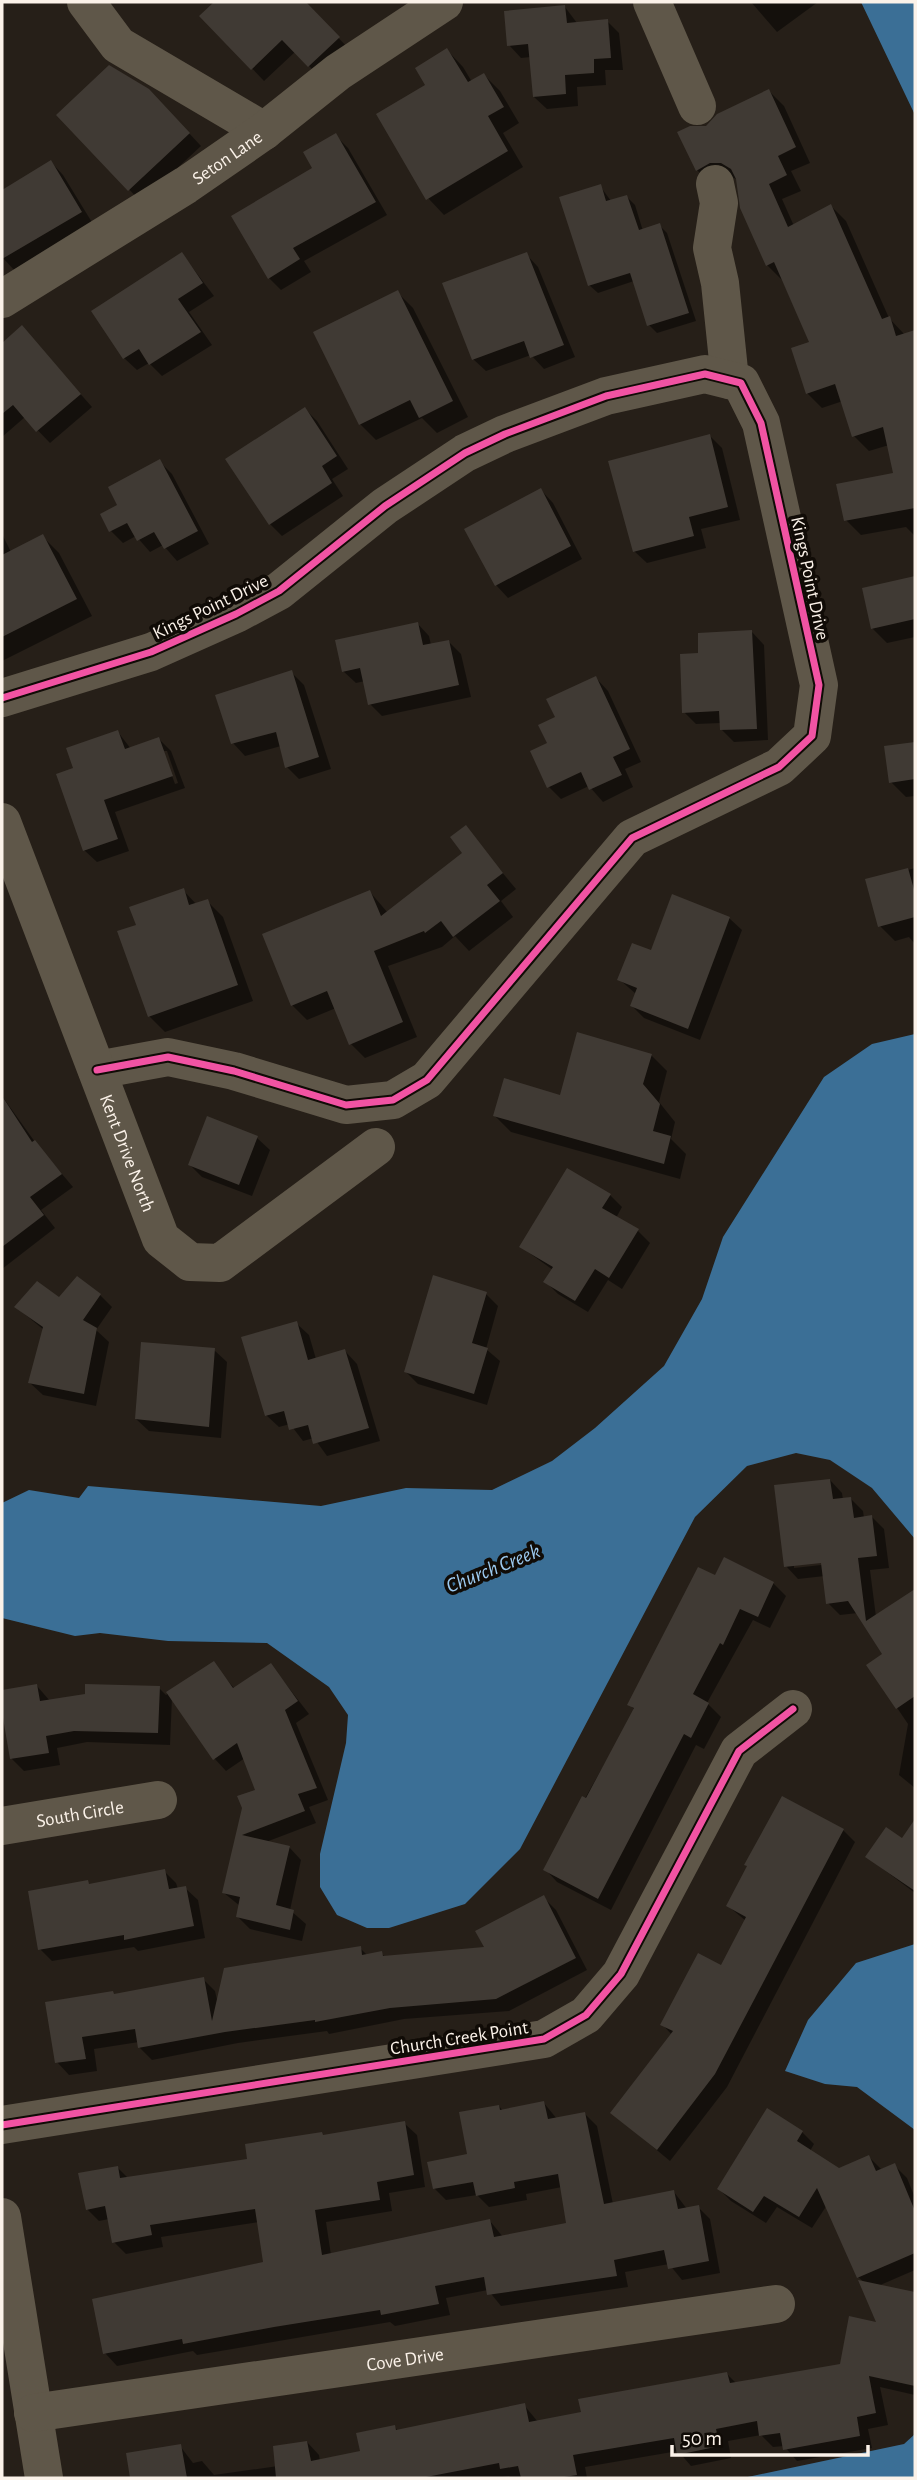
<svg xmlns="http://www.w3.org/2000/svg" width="917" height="2480" font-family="'Alegreya Sans',sans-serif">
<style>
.water{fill:#3b6f96}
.shadow{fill:#0007;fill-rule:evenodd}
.building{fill:#403a34}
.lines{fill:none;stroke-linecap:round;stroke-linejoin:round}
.minor{stroke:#5f5749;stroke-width:38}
.cycleway-casing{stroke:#100b06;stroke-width:11}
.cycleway{stroke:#f153a3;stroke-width:7}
.labels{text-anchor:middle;stroke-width:7;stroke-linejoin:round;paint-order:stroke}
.street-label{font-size:19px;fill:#fbf2e9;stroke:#100b06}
.water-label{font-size:21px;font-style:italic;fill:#9dcbf1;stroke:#100b06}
</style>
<rect width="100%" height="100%" fill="#261f18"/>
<!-- water -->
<path class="water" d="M861,2H915V115Z
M915,1034V1539L872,1488L830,1460L796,1453L747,1466L695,1517L520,1849L465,1904L389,1928H367L337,1915L320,1887V1854L346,1743L348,1715L329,1687L267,1643L168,1641L100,1633L75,1636L2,1618V1503L29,1490L79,1498L88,1486L321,1506L406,1488L492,1490L552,1461L595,1428L664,1366L702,1299L723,1237L824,1077L872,1044Z
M915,1944V2130L857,2087L825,2084L785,2071L808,2020L856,1963Z
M915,2434V2478H743L904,2444Z"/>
<!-- shadow -->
<path class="shadow" d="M217,2H304L351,51L321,78L295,52L264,81L202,16Z
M751,2H818L777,32Z
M565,7L577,23L607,21L619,33L623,70H605L606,85L577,87L578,106L547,109L534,97L531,57L521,58L509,45Z
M447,50L463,67L472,82L484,75L500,91L519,123L503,133L523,167L444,215L428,198L427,85Z
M769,91L784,106L810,163L791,171L801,191L782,199L794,226L831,206L846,221L889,318L905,335L915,332V536L906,527L861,535L846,520L895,474L889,445L869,451L854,436L843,401L822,408L807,393L811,343L782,280L767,265L738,180L730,176L712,185L697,170L707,127Z
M161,103L201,146L141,202L59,115Z
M335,135L348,148L387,215L304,261L311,272L281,290L269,278L315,168Z
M51,162L63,175L93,224L15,271L2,257V192Z
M600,186L611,201L627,197L635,205L643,231L659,225L667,233L696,321L657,333L649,325L634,281L598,293L589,285Z
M182,254L214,296L189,312L212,345L162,376L149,363L137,370L124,358Z
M526,254L538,267L575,357L544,369L531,355L486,371L473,359Z
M397,292L413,308L468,417L437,433L422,418L376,440L360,424Z
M22,328L92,407L50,443L25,417L2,437V345Z
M305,409L317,421L348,469L332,479L343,496L282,536L270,524Z
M710,436L722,448L740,520L701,529L706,548L647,563L634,551Z
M160,462L172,474L209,544L177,561L163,545L150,552L136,536L123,543L111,531L120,506Z
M541,490L553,503L582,559L508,598L496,585L466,530Z
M2,534L11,552L42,536L59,553L92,616L2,661Z
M915,578V637L887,643L872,628L864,589Z
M417,623L429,636L431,645L449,642L461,654L471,697L382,716L370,704L365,681L356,683L343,671Z
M752,632L764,645L768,740L734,742L722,730L721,723L696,724L684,712L700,655Z
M291,672L304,685L331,769L299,779L287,767L281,746L245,756L233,743Z
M596,678L608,691L641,762L625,769L633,787L603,802L589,786L561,799L549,787V744L557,718Z
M118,732L131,749L159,739L171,751L185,788L115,812L129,851L97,862L84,850L75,769ZM163,751H167L178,783L175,784Z
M915,744V796L906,797L891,782L886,747Z
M465,828L516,889L501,901L513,917L469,951L455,936L442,947L388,966L417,1037L365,1058L351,1044L336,1008L307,1020L292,1005L370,892L388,913L465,854Z
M915,868V944L909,937L895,941L880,926L867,881Z
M183,890L197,905L207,901L223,917L253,1001L165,1032L149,1016L138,926Z
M729,918L742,930L700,1040L644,1018L632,1006L636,994L620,980L652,952Z
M651,1055L667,1071L659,1102L675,1122L671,1139L686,1154L680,1179L511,1132L495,1116L561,1097Z
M2,1096L35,1142L73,1187L41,1210L55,1228L2,1269Z
M208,1118L257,1138L270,1150L252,1196L202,1177L190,1165Z
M610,1195L622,1207L616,1218L638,1231L650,1243L622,1289L608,1280L588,1312L558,1294L546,1282L553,1270L521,1247Z
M486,1294L498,1306L486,1349L500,1361L487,1405L418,1384L406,1372Z
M100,1295L112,1307L96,1330L109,1342L96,1406L43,1395L30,1383L44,1330L16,1307Z
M296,1323L309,1335L316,1359L345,1351L357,1364L380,1441L327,1456L314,1438L303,1441L290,1424L279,1427L266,1415Z
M214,1350L227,1362L221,1438L149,1431L136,1419Z
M830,1480L842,1493L843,1500L851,1499L863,1511L864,1518L872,1517L884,1529L889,1568L870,1570L876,1617L915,1591V1788L899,1775L908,1724L868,1665L885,1654L858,1613L840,1615L828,1603L825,1576L798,1579L786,1566ZM830,1560V1564L794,1568V1564Z
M716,1578L773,1583L786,1596L770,1628L753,1620L707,1703L721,1717L704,1749L696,1745L611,1910L557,1882L545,1869L635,1710L629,1704Z
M213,1664L235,1689L271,1665L309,1714L296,1723L328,1800L309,1807L316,1823L266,1842L289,1847L301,1860L290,1910L306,1924L302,1941L250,1929L238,1917L240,1906L224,1893L243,1808L257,1791L245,1758L226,1771L214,1758L172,1697L170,1745L87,1742L57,1748L60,1765L24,1771L12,1759L2,1692L37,1686L50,1701L159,1688L166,1695Z
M915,1822V1893L867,1857L903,1840Z
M843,1830L855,1842L727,2087L670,2161L612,2113L672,2035L662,2024L721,1967L746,1921L728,1906Z
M164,1871L176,1883L178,1889L185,1888L198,1900L205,1938L138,1951L134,1947L52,1961L40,1949L87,1882L90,1885Z
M544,1898L556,1910L587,1970L509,2011L404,2019L329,2034L327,2031L238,2043L152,2060L140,2048L139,2042L94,2049L97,2071L69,2075L57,2062L115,1996L203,1979L215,1991L218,2004L360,1948L368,1956L381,1953L386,1958L486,1949Z
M544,2103L557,2119L585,2114L597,2126L613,2204L674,2192L687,2209L698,2207L710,2219L720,2273L682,2280L669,2264L625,2272L628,2287L501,2306L488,2290L446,2298L450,2315L395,2326L390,2322L197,2355L193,2351L117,2366L105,2353L265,2264L259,2222L161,2237L163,2247L126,2254L114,2242L109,2219L99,2221L87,2209L117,2167L128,2178L249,2160L325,2137L404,2123L417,2135L425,2187L389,2193L392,2211L326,2222L331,2255L490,2221L503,2237L568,2224L562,2187L526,2194L527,2200L489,2207L477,2195L446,2200L434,2188L469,2156L499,2106L503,2111Z
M802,2132L814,2144L810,2151L839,2170L869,2157L881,2169L894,2165L907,2178L915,2198V2270L878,2286L915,2294V2395L880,2387L888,2425L868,2429L872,2448L797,2461L784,2446L773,2447L761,2435L728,2441L731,2458L691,2466L678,2451L585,2467L587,2478H511L509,2476L495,2478H132L128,2455L180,2446L193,2463L202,2461L214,2475L278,2466L307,2442L319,2455L320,2461L362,2453L395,2427L398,2431L524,2405L538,2422L583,2414L727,2374L737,2384L841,2366L879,2324L865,2283L858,2277L827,2205L812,2228L777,2207L766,2223L731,2201L719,2189Z"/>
<!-- building -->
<path class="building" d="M214,2H306L340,37L308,67L282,40L251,70L199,16Z
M565,5L567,23L608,19L611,58L594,59V73L565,75L566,94L533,97L528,44L507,46L504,11Z
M447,48L468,82L484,73L504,107L488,116L508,151L426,200L376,114L425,85L415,68Z
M109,65L149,89L190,133L128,191L56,115Z
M769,89L796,147L778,156L787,175L769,184L788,227L831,204L882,319L890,316L896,336L915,330V508L844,521L836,484L893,473L883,427L852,437L835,384L806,394L791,348L809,342L774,262L766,266L740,208L736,179L731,169L721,163H710L696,171L677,132L690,126H706L717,114Z
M336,133L376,202L293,248L300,259L268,279L231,216L312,168L303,152Z
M51,160L82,212L2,259V190Z
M601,184L606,201L627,195L639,230L660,223L689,313L647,326L630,273L588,286L559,197Z
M182,252L203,283L178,299L201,332L149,365L139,349L123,359L91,311Z
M527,252L564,345L530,358L524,341L472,360L442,283Z
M398,290L453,401L419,418L410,400L359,425L313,332Z
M22,325L81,394L36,432L13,405L2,414V343Z
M305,407L337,456L322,466L332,483L269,525L225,459Z
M710,434L728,507L689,517L694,536L633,552L608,461Z
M160,459L198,531L164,549L154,532L137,541L127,523L109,532L100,514L117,505L108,487Z
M541,488L571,546L495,586L464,529Z
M43,534L77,599L2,637V555Z
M915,576V619L871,629L862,588Z
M418,622L423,645L449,640L459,685L368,705L360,668L342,672L335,640Z
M752,630L757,729L720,730L719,711L682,713L680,654L698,653V633Z
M292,670L319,757L285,768L276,732L231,744L215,695Z
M596,676L630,749L613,757L622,775L589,790L581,772L547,788L530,751L547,743L538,725L555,717L546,699Z
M118,730L125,749L159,737L173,776L104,800L118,839L83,851L56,774L73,768L66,748Z
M915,742V779L889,783L884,746Z
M466,825L503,873L487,885L500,901L453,937L441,921L425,933L424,931L374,951L403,1022L349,1045L327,991L291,1006L262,934L370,890L381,916L462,853L450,837Z
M908,868L915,893V917L878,927L865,879Z
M184,888L189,905L208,899L238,985L148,1017L117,931L136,925L129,907Z
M672,894L730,917L688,1029L630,1006L637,988L617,980L632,943L651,950Z
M577,1032L652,1054L643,1084L660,1104L653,1131L671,1136L664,1164L493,1116L504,1078L560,1095Z
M2,1096L32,1142L35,1140L62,1174L30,1197L44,1215L2,1247Z
M207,1116L258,1136L239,1185L188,1165Z
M567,1168L611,1194L602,1208L639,1229L609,1278L595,1269L575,1301L543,1282L553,1267L519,1247Z
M433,1275L487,1292L472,1343L488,1348L474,1394L404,1372Z
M77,1276L101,1294L83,1320L97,1328L84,1394L28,1383L43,1327L14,1307L37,1281L59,1297Z
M297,1321L308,1360L345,1349L369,1428L313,1444L308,1425L289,1430L284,1411L265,1416L241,1337Z
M141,1342L215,1348L209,1427L135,1419Z
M830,1479L833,1499L851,1497L854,1518L872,1515L877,1556L858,1558L866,1621L915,1589V1696L896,1709L866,1665L882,1654L848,1601L826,1604L821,1563L784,1567L774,1485Z
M724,1557L774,1582L758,1617L740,1609L723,1645L720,1643L693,1694L709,1703L691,1738L684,1734L598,1899L543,1870L582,1796L586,1798L634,1708L627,1705L698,1567L715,1575Z
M214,1661L233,1688L271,1663L298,1701L285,1710L317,1788L298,1794L305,1811L242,1835L290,1846L276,1905L294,1910L290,1930L236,1917L240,1897L222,1893L242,1808L237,1796L255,1790L237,1743L213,1760L166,1692Z
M37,1684L40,1701L85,1694V1684L160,1686L158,1733L74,1731L46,1736L49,1753L10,1759L2,1712V1690Z
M782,1796L844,1829L715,2074L657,2150L610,2113L673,2031L660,2025L698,1953L721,1965L746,1917L726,1906L747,1866L744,1865Z
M915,1819V1891L865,1857L886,1827L902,1838Z
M165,1869L169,1889L186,1886L194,1926L124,1940V1935L38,1950L28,1891L88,1880L89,1884Z
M544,1895L576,1958L496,1999L390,2008L315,2022V2020L225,2032L138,2048L135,2029L82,2037L86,2059L55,2063L45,2002L113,1991L114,1994L204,1977L212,2021L224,1968L361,1946L362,1955L382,1951L383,1956L484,1947L475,1931Z
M544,2101L548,2119L585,2112L604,2204L674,2190L678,2209L699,2205L709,2261L668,2269L664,2250L614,2260L617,2276L487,2295L484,2277L435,2286L439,2304L381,2315L380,2310L274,2327L183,2344L182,2339L103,2354L92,2299L263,2262L255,2209L150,2225L152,2235L112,2243L105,2206L86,2210L78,2173L118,2166L120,2178L247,2159L245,2144L322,2132L323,2135L405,2121L414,2175L377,2182L380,2200L315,2210L322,2255L490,2219L494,2237L566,2223L558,2174L514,2182L515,2188L476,2196L473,2182L433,2189L427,2162L467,2154L459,2112L499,2105L500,2110Z
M767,2108L803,2131L797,2141L839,2168L869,2155L876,2171L895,2163L915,2211V2253L857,2278L817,2188L799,2217L764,2196L753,2212L717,2189Z
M858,2280L915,2292V2386L869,2376L876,2413L857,2417L860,2436L783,2450L780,2433L759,2436L757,2421L716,2429L720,2446L677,2455L674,2438L573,2455L577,2475L558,2478H521L518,2466L500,2469L499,2463L421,2478H276L273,2446L307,2441L311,2461L360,2451L356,2433L395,2425L396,2430L525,2403L529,2422L581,2412L578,2399L727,2372L730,2383L840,2364L849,2316L876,2322Z
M181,2444L187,2478H130L126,2453Z"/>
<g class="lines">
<!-- minor -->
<g class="minor">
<path d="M86,2L118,45L264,131"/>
<path d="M652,2L697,106"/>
<path d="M715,184L719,203L712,248L720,283L730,380"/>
<path id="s1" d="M2,299L186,185L264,131L338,72L444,2"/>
<path d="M2,698L151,652L236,614L279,591L385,506L465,453L505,434L606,396L705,374L741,383L761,423L819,685L812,736L779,767L632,838L427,1080L393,1100L346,1105L234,1071L168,1057L97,1070"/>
<path id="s2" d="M2,822L161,1239L190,1262L220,1263L376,1147"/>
<path id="s3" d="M2,1826L158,1800"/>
<path d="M2,2125L544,2039L586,2015L621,1974L739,1751L793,1709"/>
<path d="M2,2217L44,2478"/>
<path id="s4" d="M33,2413L776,2304"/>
</g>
<!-- cycleway casing -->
<g class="cycleway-casing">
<path id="cycleway" d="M2,698L151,652L236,614L279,591L385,506L465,453L505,434L606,396L705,374L741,383L761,423L819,685L812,736L779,767L632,838L427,1080L393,1100L346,1105L234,1071L168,1057L97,1070
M2,2125L544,2039L586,2015L621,1974L739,1751L793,1709"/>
</g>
<!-- cycleway -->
<use href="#cycleway" class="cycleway"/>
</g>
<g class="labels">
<!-- street labels -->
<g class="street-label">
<text dy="7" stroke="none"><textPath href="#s1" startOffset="266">Seton Lane</textPath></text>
<text transform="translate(811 578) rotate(78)" y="7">Kings Point Drive</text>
<text transform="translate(210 606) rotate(-26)" y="7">Kings Point Drive</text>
<text dy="7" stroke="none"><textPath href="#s2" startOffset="354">Kent Drive North</textPath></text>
<text dy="7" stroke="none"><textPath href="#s3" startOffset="79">South Circle</textPath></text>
<text transform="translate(459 2037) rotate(-9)" y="7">Church Creek Point</text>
<text dy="7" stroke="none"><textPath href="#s4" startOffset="376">Cove Drive</textPath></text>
</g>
<!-- water labels -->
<g class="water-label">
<text transform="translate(493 1568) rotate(-22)" y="7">Church Creek</text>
</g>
</g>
<!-- border -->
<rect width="917" height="2480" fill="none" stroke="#fbf2e9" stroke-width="7"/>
<!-- scale -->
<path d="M672 2445v10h196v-10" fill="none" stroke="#fbf2e9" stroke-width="3.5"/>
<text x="682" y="2445" font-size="21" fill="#fbf2e9" stroke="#100b06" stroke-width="5" paint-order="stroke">50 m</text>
</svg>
